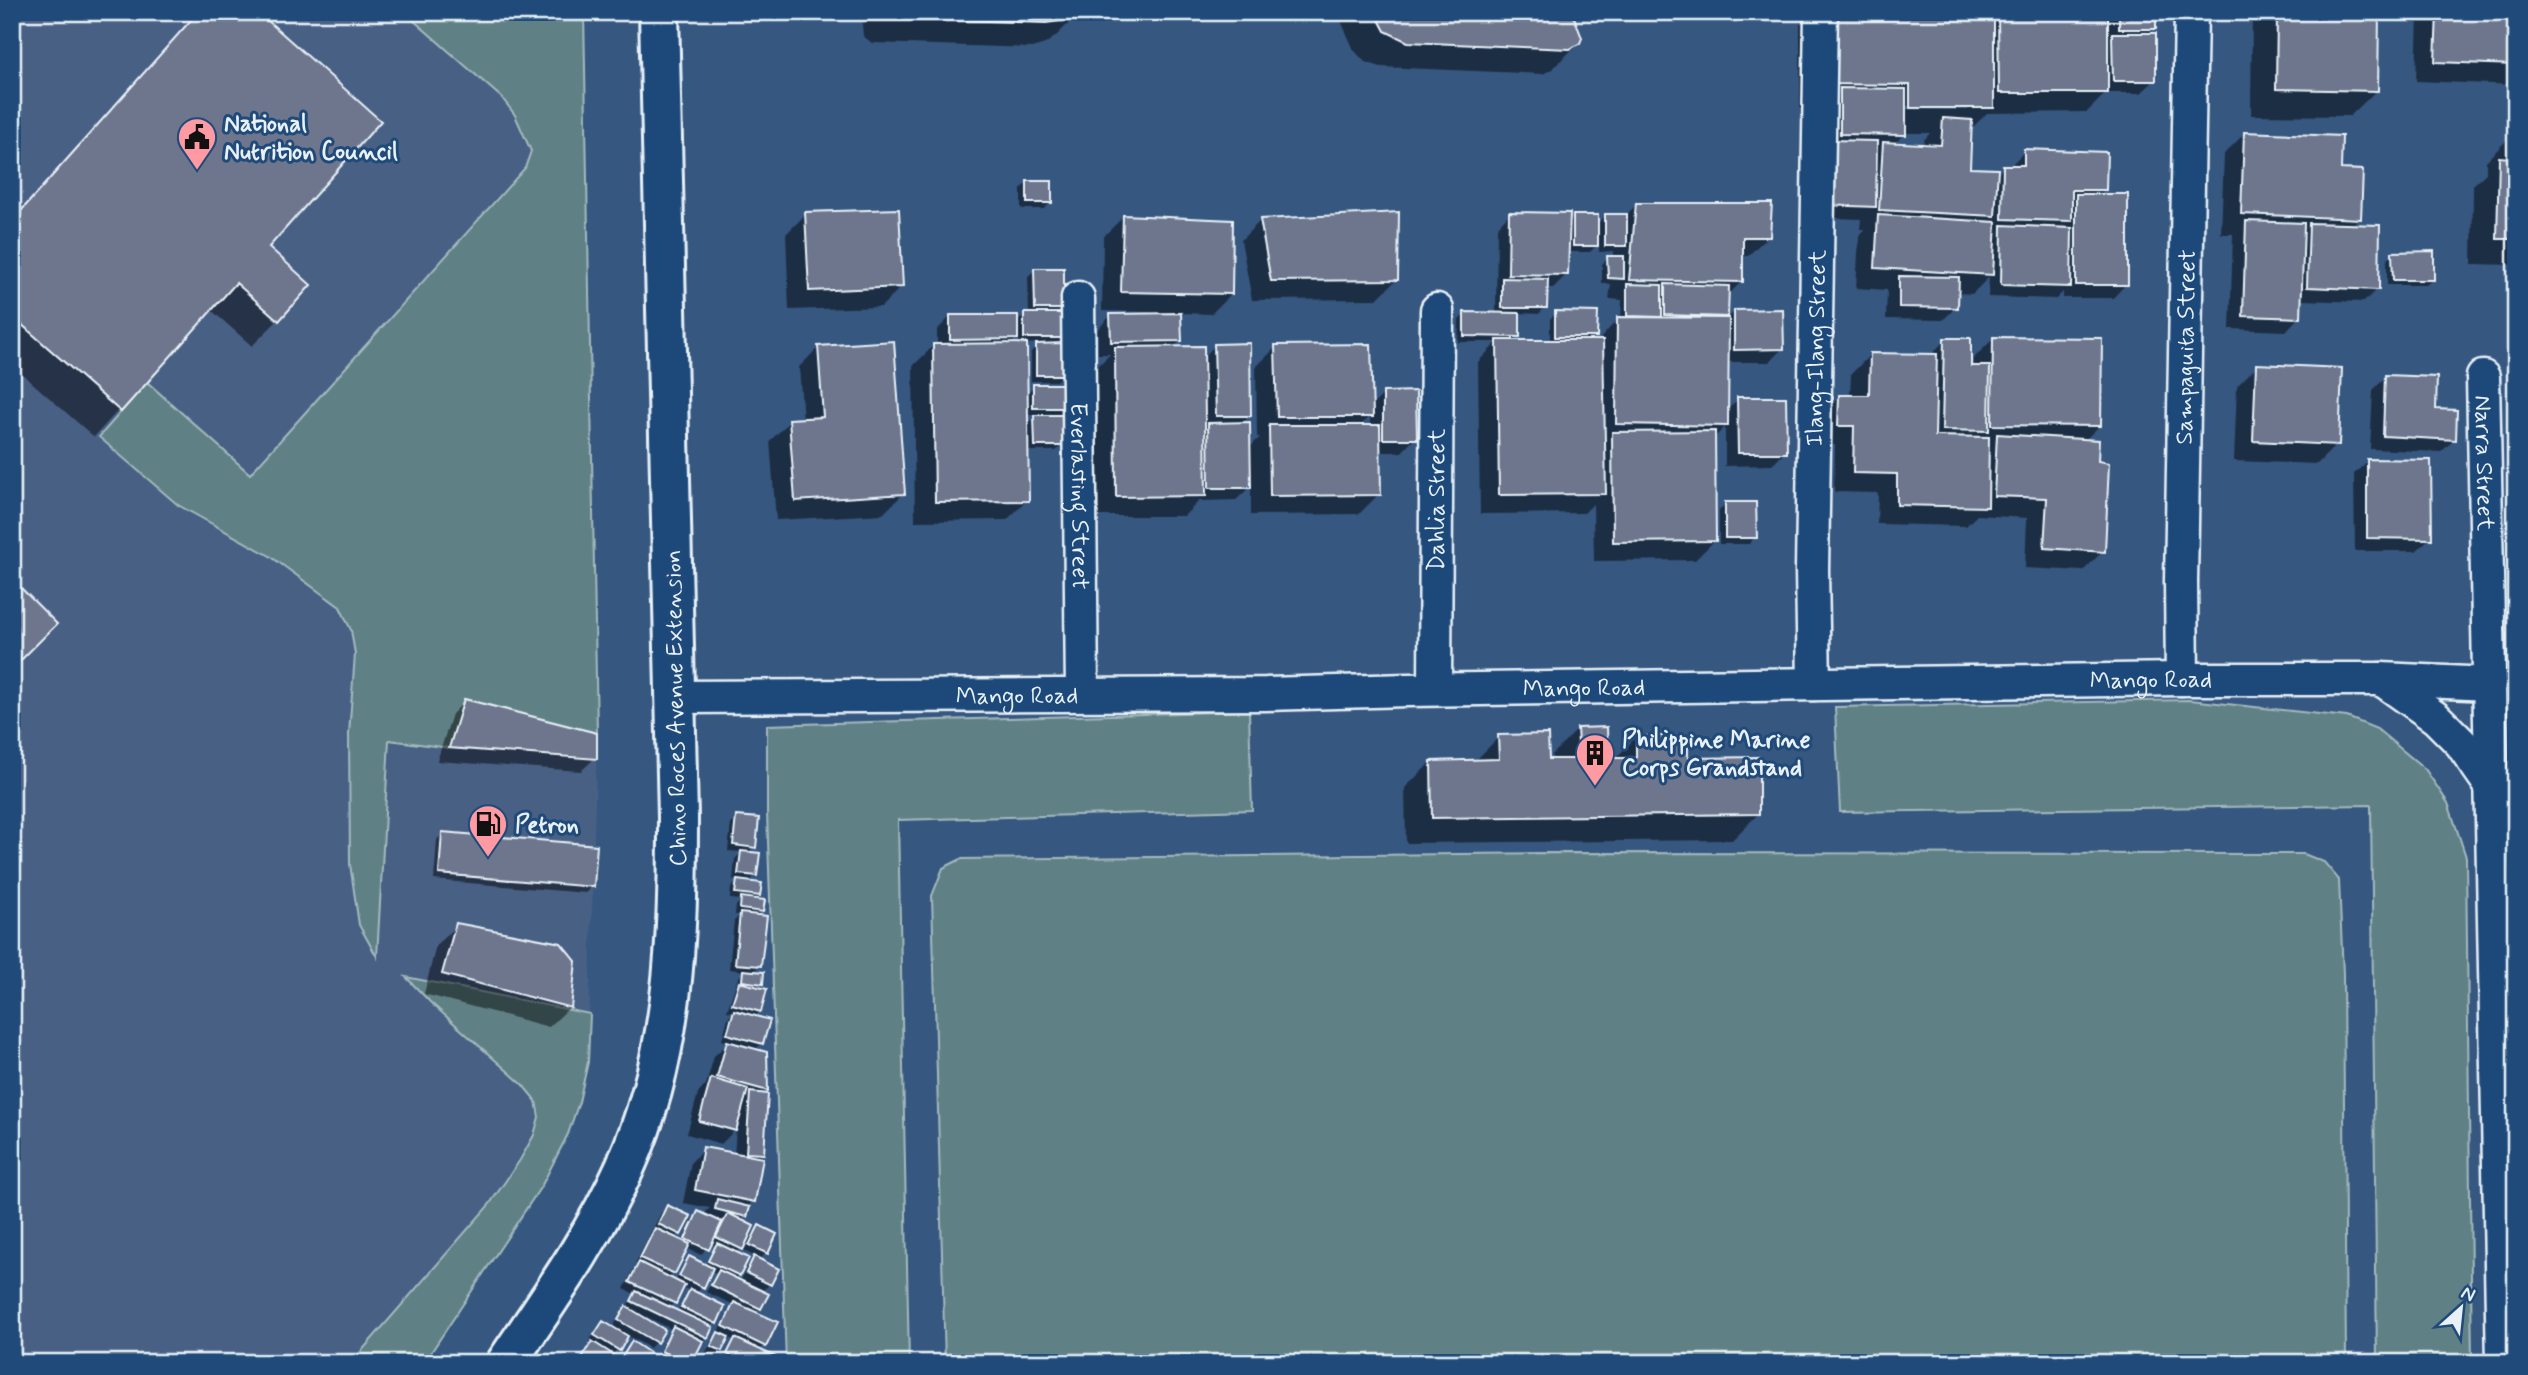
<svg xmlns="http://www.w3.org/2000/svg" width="2528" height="1375" font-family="Mynerve,sans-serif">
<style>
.built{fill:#466084}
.green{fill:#5f8185;stroke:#a4b9be;stroke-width:2}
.shadow{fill:#0007;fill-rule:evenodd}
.building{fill:#6d768d;stroke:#e8f1f8;stroke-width:2}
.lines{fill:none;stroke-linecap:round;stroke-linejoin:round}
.street-casing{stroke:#e8f1f8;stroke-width:37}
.secondary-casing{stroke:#e8f1f8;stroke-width:44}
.street{stroke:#1f4a7a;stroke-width:32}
.secondary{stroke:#1f4a7a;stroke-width:38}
.labels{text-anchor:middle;stroke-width:6;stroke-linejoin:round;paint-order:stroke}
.poi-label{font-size:24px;font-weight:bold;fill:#e8f1f8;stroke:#1f4a7a;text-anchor:start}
.street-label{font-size:24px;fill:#e8f1f8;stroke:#1f4a7a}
</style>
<rect width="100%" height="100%" fill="#365780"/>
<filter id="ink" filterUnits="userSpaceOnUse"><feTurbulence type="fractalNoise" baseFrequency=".0143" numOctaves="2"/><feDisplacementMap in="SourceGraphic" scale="14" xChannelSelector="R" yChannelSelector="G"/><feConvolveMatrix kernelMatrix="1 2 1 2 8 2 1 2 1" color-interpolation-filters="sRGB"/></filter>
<g filter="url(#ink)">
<!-- built -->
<path class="built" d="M12,12H584L597,733L588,1062L579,1102L568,1134L542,1185L424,1363H12Z"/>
<!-- green -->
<path class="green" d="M404,12H584L597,733L465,699L449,748L389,740L377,957L359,925L350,864L349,734L355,654L351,630L340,607L270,556L178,505L99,437L147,382L250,474L525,168L531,151L515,115L502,98Z
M2190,700L2347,717L2377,729L2425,769L2448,803L2466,857L2472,1363H2377L2371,805L1840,812L1835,707Z
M1249,711L1252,810L898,820L909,1363H786L767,812V725Z
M1548,853L2304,854L2324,862L2339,880L2343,974L2346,1363H945L932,896L943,868L961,859Z
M406,977L590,1014L588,1062L579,1102L568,1134L542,1185L424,1363H351L489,1205L520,1160L534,1135L539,1117L536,1101L522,1084L430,1002Z"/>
<!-- shadow -->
<path class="shadow" d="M198,12H256L266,247L278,320L252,346L210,309L94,437L12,365V220Z
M872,12H1080L1055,37L1045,44L1032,48L872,43L863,36L862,24Z
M1337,12H1570L1580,33L1579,43L1552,69L1543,74L1381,67L1365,62L1354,50Z
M1811,12H2154V28L2148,34L2155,80L2141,93H2106L2087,112L1987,113L1970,130L1968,170L1996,175L2004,167H2009L2025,151L2104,190L2098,196L2126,284L2113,298H2063V292L2056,299L1988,297L1989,277L1972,294L1957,293L1956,307L1943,320L1886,319L1887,290L1856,288L1859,237L1866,229H1860L1861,219L1812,217L1827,110L1800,109V24ZM1902,106H1968V110L1902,109ZM1904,133H1930L1924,140L1923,145L1895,144Z
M2252,12H2377V90L2350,116L2251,115Z
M2418,12H2516V85L2416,81Z
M2244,134L2339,170L2359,218L2352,226L2377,289L2364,302L2300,300L2299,317L2286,331L2230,329L2233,234H2221L2224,154Z
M2512,135H2516V265L2472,264L2473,185L2486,173V161Z
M1027,183L1050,203L1044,209H1021V189Z
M1637,204L1768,236L1748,256H1741V282L1727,296V319L1735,311L1782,349L1769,362H1727V410L1738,399L1785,452L1772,465L1725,466V427L1714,438L1715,540L1695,560L1594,561L1593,504L1584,513L1480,514L1478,362L1497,342H1458L1459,320L1465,314H1496L1497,227L1510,213L1568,223L1574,217L1597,224L1606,215H1626ZM1599,243V252L1614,251V258H1608L1602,264V284H1611L1609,299L1622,300L1621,319H1618L1598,341H1590L1595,336L1556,313L1550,319V342H1513L1518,336L1519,313L1539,314L1545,307L1546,288H1553L1567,274V252H1590Z
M806,214L901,287L881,307L789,310L786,234Z
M1123,217L1231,294L1211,314L1179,313L1180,341L1172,349L1203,358L1215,345L1250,416L1241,424L1249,448L1260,437H1257L1256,367L1276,347L1371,406L1384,394L1415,438L1402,452H1378L1379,494L1359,514L1251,515V486L1236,500L1199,501L1184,516H1097L1095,369L1110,354H1098V329L1111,315H1150V312L1102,311L1103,237ZM1370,417V426H1360Z
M1261,220L1397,279L1377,299L1252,300L1241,240Z
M2393,253L2433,279L2426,285H2387V260Z
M1035,270L1062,308L1056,314L1063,337L1055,345L1063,374L1056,381H1031V352L1039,343L1025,344L1026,394L1034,386L1066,407L1056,417L1062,445L1056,451H1027V500L1007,520L915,521L913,366L933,346H937V330L950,317L1016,323L1025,315H1029L1028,276ZM1019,336V345H1010ZM1026,414H1046V417H1035L1026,426Z
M1993,339L2099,426L2084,441L2096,463L2103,551L2083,571L2025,568L2027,518L1977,515L1966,526L1877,524L1878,493L1834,492L1835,445H1819L1820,416L1840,396H1850L1851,374L1871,354L1931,355L1945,340L1969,368H1973V359Z
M819,347L903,494L883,514L776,520L770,441L790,421L803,420L799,367Z
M2257,366L2337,444L2317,464L2234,461L2237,386Z
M2386,377L2434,411L2455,439L2441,452L2370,449L2373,390Z
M2368,461L2430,538L2416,551H2355L2354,474Z
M1726,504L1755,537L1749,544H1719V510Z
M465,701L595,758L581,771L437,761L452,714Z
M1578,729L1606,760H1614L1636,737L1686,759L1758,814L1732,840L1406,843L1405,788L1431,762L1475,761L1499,737L1547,761H1552V755Z
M737,818L754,847L748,853L756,875L748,883L759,895L753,901L762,911L757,916L759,966L752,973L761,983L756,988L759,1012L754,1017L762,1043L754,1051L766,1090L762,1095L763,1153L757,1159L753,1201L746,1208V1216L741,1221V1249L736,1254L739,1275L734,1280L740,1282L748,1265L756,1257L744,1251L753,1233L759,1227L766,1253L758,1261L770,1284L761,1292L760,1308L755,1313L764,1346L759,1351L771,1363H716L719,1360L722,1361L735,1341L727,1337L721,1350L714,1356L706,1352L713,1340L719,1333L718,1332L729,1310L734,1305L706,1292L717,1274L710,1270L702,1287L695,1294L723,1307L690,1363H667L656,1358L667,1335L673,1330L645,1316L644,1319L656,1341L650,1348L627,1335L612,1356L611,1363H577L591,1343L589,1342L597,1329L603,1323L612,1328L635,1294L624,1289L633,1270L638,1265L635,1264L661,1213L668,1207L680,1234L675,1239L682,1242L692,1219L698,1213L703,1215L710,1208L683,1203L691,1162L704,1149L734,1155L736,1129L721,1144L687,1134L698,1093L706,1085L714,1056L729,1042L722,1040L728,1018L733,1012L727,1011L738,978L745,971L729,969L734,921L740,915H735L736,906L741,900L730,899L731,888L739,880H733L735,859L742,852L728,851L731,824ZM710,1243L716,1246L704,1266L689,1258L683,1265L675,1282L669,1279L674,1273L686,1248L701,1255ZM683,1287L691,1291L684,1298L677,1312L670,1308Z
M443,833L592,886L586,893L434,880L437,840Z
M457,925L569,1008L549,1027L424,994L436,945Z
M632,1343L650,1363H622L619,1360Z"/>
<!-- building -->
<path class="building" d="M198,12H258L381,121L269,247L311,285L279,321L236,283L121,412L12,316V221Z
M890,12H1082L1073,19L1046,23L898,18Z
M1375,12H1572L1582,38L1580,43L1570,49L1408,42L1385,31Z
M1825,12H1994V108H1910V85L1825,84Z
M1998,12H2108V93H1999Z
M2119,12H2156V29H2119Z
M2277,12H2379L2378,91L2276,89Z
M2437,12H2516V65L2435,62Z
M2112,33H2156V81H2113Z
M1840,88L1906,89V135L1840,134Z
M1943,118L1972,120L1970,168L1998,169L1995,216L1879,210L1883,142L1941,145Z
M2244,132L2342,136L2341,169L2363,170L2361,219L2241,214Z
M2511,133H2516V239H2497L2499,157L2511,158Z
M1826,140L1877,141L1876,207L1824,205Z
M2024,149L2107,152L2106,190H2072V221L2002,219L2003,165H2024Z
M1027,181H1052V203H1027Z
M2076,194H2128V285H2076Z
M1636,203H1772L1770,237H1743V282L1629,280Z
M899,209L903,287L809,291L805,212Z
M1399,212L1398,280L1271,281L1260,219Z
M1509,212L1570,213L1568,275L1508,274Z
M1605,214H1627V246H1605Z
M1123,215L1233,220L1232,294L1121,292Z
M1573,215H1598V246H1573Z
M1878,215L1996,222L1993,275L1875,268Z
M2246,221L2304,223L2301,318L2243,316Z
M2309,223L2380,225L2379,290L2307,287Z
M2002,225L2072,228L2071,287L2001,285Z
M2434,251V280H2393L2392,252Z
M1607,256H1624V279L1608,278Z
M1034,268H1064V309H1035Z
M1899,276L1959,277L1958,308L1899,307Z
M1502,278L1548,279L1547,308H1502Z
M1627,284L1662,285V317L1627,316Z
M1665,284L1729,286L1728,317L1665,315Z
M1783,309L1784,349L1734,350V310Z
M1555,311L1598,312L1597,337H1555Z
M1464,312L1520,313V337L1464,336Z
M1024,313H1064L1065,338H1024Z
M1181,313L1182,341L1111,342L1110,314Z
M950,315H1018V339L950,340Z
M1617,317L1729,318L1728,426L1616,424Z
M1993,337L2102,338L2101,426L1992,425Z
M1944,338H1971V366H1990L1989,431L1942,430Z
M1497,340H1603L1606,494L1499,495Z
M894,341L905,494L795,501L789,419L823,417L818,346Z
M1027,343L1029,501L935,502L933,344Z
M1064,343L1065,375H1036V344Z
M1250,343L1251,416H1216L1214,344Z
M1371,344L1373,417H1277L1275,345Z
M1204,346L1206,496L1116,497L1115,347Z
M1870,353L1937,354L1935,436L1989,437L1988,507L1897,505V474L1853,473L1854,426H1838L1839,395H1869Z
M2256,364L2342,368L2339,445L2253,441Z
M2385,375L2437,377L2436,409L2457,410L2456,440L2383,436Z
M1033,384H1067L1068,408H1033Z
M1416,391L1417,439H1383V392Z
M1737,397H1786L1787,453H1738Z
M1034,415H1063L1064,446H1035Z
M1250,422L1251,488H1209L1208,423Z
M1269,425H1380L1381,495L1270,496Z
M1715,431L1716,541L1613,542L1612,432Z
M1997,434L2099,440L2098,461L2109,463L2105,552L2044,548L2047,498L1994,496Z
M2367,459L2431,460L2432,539L2367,538Z
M1725,502H1756L1757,538H1725Z
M12,579L57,624L12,669Z
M464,699L597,733V759L449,748Z
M1607,727L1608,758H1636V736H1688V758L1759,757V814L1432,818L1431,761L1499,759L1498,735L1548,734L1549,759H1579L1577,728Z
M736,816L759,818L756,848L733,845Z
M442,832L597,845L594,887L439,874Z
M741,851L760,853L757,876L738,874Z
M737,880L762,883L760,896L735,893Z
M741,897L765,900L763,912L740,909Z
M740,913L767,916L761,966L735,964Z
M456,923L561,943L576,961L571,1008L442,974Z
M743,970L764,972L763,984L742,981Z
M739,982L767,989L761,1012L732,1004Z
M734,1010L770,1020L763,1044L727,1034Z
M727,1041L767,1052L768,1091L717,1077Z
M711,1078L748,1089L736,1131L699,1121Z
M750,1092L768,1094L764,1154L746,1153Z
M703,1147L763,1158L755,1202L695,1190Z
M717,1199L750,1207L747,1217L715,1209Z
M667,1205L691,1216L681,1235L658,1224Z
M698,1211L722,1222L709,1250L685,1239Z
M728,1213L754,1226L743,1250L716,1237Z
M759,1225L777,1234L768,1254L749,1245Z
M655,1228L690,1244L675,1274L640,1258Z
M717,1243L749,1258L740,1276L708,1261Z
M689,1256L713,1268L704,1288L679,1276Z
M754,1256L779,1269L771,1285L746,1273Z
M639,1262L685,1285L676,1304L629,1282Z
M719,1270L769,1294L761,1309L711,1285Z
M690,1289L725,1306L717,1324L681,1307Z
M636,1291L713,1327L708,1338L631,1301Z
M734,1302L778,1322L766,1347L723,1326Z
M626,1306L665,1330L657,1343L618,1320Z
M603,1321L628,1336L620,1351L594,1335Z
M673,1326L703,1341L692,1363H685L661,1351Z
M718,1332L729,1337L722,1351L711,1346Z
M735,1338L776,1357L773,1363H746L727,1354Z
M592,1341L617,1357L613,1363H587L581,1359Z
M632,1341L656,1357L653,1363H637L624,1354Z"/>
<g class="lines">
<!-- street casing -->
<g class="street-casing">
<g id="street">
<path id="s1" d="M1078,298L1082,694"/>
<path id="s2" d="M2483,377L2503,1363"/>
<path id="s3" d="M2182,679L2181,582L2191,12"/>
<path d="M2381,679L2436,718L2461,743L2491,786"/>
<path id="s4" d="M1814,684L1812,570L1821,12"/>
<path id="s5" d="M1435,689L1437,310"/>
<path id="s6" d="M676,697L1266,694L1408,690L2182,679H2381L2490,684"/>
</g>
</g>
<!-- secondary casing -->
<g class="secondary-casing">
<path id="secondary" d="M506,1363C549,1299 593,1238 625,1167C675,1056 678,937 678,817L659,12"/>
</g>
<!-- street -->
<use href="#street" class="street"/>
<!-- secondary -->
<use href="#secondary" class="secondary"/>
</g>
</g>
<!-- icons -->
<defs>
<g id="civic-pin" transform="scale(2.0125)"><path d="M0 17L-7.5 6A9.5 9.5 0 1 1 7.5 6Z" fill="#ff9aa2" stroke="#1f4a7a"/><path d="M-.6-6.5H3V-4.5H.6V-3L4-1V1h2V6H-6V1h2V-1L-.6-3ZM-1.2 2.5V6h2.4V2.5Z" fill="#111"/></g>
<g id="building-pin" transform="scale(2.0125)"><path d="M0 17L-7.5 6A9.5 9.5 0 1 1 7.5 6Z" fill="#ff9aa2" stroke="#1f4a7a"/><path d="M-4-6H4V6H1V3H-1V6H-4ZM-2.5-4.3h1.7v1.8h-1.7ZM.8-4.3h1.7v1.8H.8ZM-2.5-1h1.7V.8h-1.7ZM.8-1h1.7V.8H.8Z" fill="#111"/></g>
<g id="fuel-pin" transform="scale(2.0125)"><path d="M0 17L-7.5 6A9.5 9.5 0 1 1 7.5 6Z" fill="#ff9aa2" stroke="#1f4a7a"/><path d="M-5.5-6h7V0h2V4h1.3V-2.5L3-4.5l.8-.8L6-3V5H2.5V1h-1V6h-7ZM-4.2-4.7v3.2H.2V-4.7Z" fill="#111"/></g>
</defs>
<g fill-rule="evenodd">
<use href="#civic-pin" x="197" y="137"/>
<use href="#building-pin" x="1595" y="753"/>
<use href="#fuel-pin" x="488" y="824"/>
</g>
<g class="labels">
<!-- poi labels -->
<g class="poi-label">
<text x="224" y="131">National<tspan x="224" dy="28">Nutrition Council</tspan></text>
<text x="1622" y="747">Philippine Marine<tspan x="1622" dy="28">Corps Grandstand</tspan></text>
<text x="515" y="832">Petron</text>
</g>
<!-- street labels -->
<g class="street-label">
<text dy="8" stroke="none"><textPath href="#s3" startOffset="332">Sampaguita Street</textPath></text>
<text dy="8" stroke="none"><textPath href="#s4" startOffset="336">Ilang-Ilang Street</textPath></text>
<text dy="8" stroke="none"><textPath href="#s2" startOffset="86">Narra Street</textPath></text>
<text dy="8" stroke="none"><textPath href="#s1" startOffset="198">Everlasting Street</textPath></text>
<text dy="8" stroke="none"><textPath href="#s5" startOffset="189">Dahlia Street</textPath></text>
<text dy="8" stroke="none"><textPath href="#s6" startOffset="1475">Mango Road</textPath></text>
<text dy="8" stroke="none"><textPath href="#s6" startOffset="908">Mango Road</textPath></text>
<text dy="8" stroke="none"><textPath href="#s6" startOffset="341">Mango Road</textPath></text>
<text transform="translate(675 708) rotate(-91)" y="8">Chino Roces Avenue Extension</text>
</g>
</g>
<!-- margin -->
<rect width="2528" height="1375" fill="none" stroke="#1f4a7a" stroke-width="42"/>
<rect x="21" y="21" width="2486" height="1333" fill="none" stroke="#e8f1f8" stroke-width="2.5" filter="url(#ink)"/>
<!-- north arrow -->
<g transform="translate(2461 1308) rotate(27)" stroke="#1f4a7a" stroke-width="5" paint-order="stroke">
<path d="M0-5L12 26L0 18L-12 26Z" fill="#e8f1f8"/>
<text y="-10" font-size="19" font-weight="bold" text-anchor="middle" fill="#e8f1f8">N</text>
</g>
</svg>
